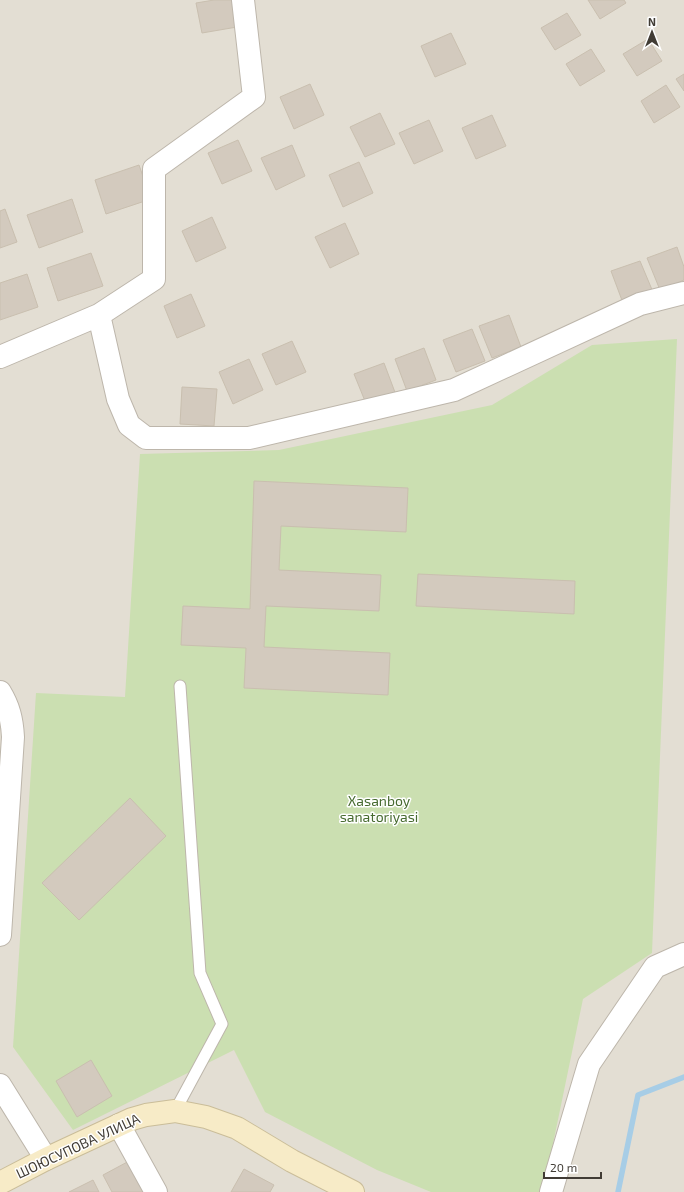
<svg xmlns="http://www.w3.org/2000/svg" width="684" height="1192" font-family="'Exo 2',sans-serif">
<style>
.residential{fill:#e3ded3}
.green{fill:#cbdfb1}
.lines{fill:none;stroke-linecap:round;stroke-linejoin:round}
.stream{stroke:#a7cde6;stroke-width:5.5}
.building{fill:#d3cabe;stroke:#c9bfaf}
.lane-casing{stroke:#bdb6ab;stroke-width:13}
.street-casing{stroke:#bdb6ab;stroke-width:24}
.secondary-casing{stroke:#cabd99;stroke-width:24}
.lane{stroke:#fff;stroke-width:11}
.street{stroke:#fff;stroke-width:22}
.secondary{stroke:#f7ebc7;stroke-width:22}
.labels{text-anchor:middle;stroke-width:3;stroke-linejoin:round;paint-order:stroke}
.park-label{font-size:14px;fill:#476b30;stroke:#fff}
.street-label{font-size:14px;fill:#413c35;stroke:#fff}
</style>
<rect width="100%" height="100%" fill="#f0ece4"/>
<!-- residential -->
<path class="residential" d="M0,0H684V1192H0Z"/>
<!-- green -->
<path class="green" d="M677,339L652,953L583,999L543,1192H431L377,1170L265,1112L234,1050L73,1130L13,1047L36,693L125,697L140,454L279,450L492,405L592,345Z"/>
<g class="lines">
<!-- stream -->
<path class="stream" d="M618,1192L638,1095L684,1077"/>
</g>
<!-- building -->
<path class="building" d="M214,0H232L237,27L202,33L196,3Z
M588,0H624L626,3L600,19Z
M567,13L581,35L555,50L541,28Z
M451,33L466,64L435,77L421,46Z
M648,39L662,61L637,76L623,54Z
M591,49L605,71L580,86L566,64Z
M684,74V91L676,79Z
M310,84L324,115L294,129L280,97Z
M666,85L680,107L654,123L641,101Z
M380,113L395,144L365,157L350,127Z
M492,115L506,146L476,159L462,128Z
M429,120L443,151L414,164L399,133Z
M238,140L252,171L222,184L208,153Z
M292,145L305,176L276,190L261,158Z
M359,162L373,193L343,207L329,175Z
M139,165L151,199L106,214L95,180Z
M72,199L83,232L39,248L27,215Z
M5,209L17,242L0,248V211Z
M212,217L226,248L196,262L182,231Z
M345,223L359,254L330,268L315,237Z
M677,247L684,267V280L660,290L647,258Z
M91,253L103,286L58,301L47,268Z
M640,261L653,292L623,303L611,271Z
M27,274L38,307L0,320V283Z
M191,294L205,326L177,338L164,306Z
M509,315L521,347L492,358L479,326Z
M472,329L485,361L456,372L443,340Z
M292,341L306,372L276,385L262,354Z
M424,348L436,380L407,391L395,359Z
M249,359L263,390L233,404L219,372Z
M384,363L396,395L367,406L354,374Z
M182,387L217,389L214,426L180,424Z
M254,481L408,488L406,532L281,526L279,570L381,575L379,611L266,606L264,647L390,653L388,695L244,688L246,648L181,645L183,606L250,609Z
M418,574L575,581L574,614L416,606Z
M130,798L166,836L79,920L42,883Z
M91,1060L112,1096L77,1117L56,1081Z
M131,1160L147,1190L142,1192H112L103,1175Z
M244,1169L274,1185L270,1192H231Z
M93,1180L99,1192H69Z"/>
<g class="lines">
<!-- lane casing -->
<g class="lane-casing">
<path id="lane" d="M175,1111L222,1024L200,973L180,686"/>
</g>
<!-- street casing -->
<g class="street-casing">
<path id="street" d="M99,315L118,399L129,425L146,438H249L454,390L640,304L684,293
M0,357L99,315L154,279V169L254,97L243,0
M0,692C9,707 12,719 13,737L0,935
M0,1085L46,1159
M119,1125L156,1192
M551,1192L589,1064L655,967L684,954"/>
</g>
<!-- secondary casing -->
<g class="secondary-casing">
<path id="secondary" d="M0,1183L46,1159L132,1119L146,1115L175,1111L206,1117L237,1128L292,1161L353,1192"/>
</g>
<!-- lane -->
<use href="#lane" class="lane"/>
<!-- street -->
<use href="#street" class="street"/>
<!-- secondary -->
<use href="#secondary" class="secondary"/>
</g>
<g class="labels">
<!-- park labels -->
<g class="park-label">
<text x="379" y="806">Xasanboy<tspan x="379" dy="16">sanatoriyasi</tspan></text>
</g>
<!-- street labels -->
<g class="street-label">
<text transform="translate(78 1146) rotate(-25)" y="5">ШОЮСУПОВА УЛИЦА</text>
</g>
</g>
<!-- north arrow -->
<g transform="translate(652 32)" stroke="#ffffff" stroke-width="3" paint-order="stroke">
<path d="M0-3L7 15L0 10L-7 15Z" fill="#413c35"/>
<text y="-6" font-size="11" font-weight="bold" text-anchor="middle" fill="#413c35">N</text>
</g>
<!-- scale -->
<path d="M544 1172v6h57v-6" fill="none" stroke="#413c35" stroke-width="2"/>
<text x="550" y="1172" font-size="12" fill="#413c35" stroke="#ffffff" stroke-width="3" paint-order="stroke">20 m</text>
</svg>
